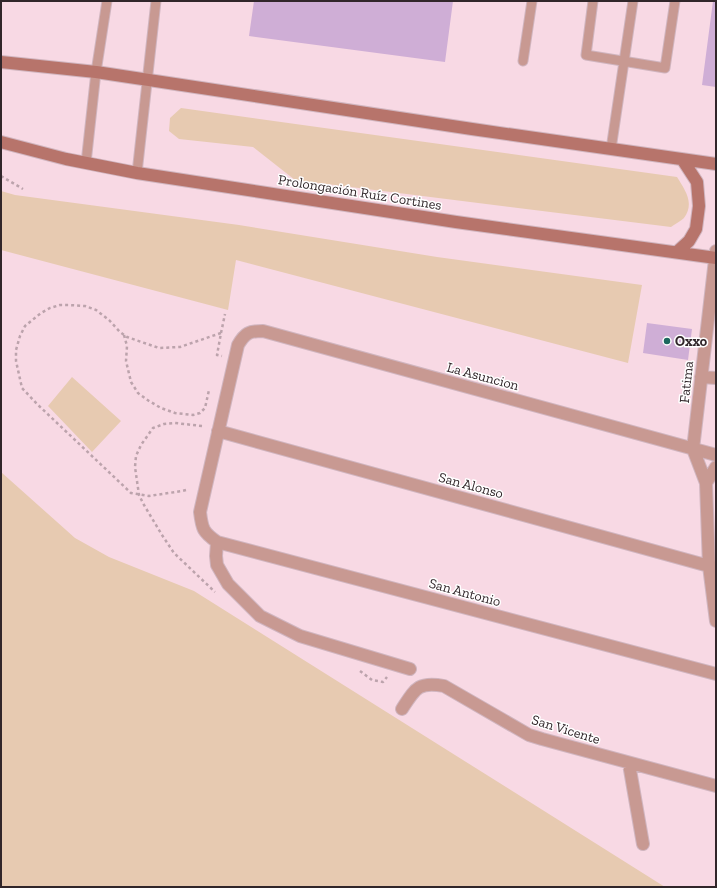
<svg xmlns="http://www.w3.org/2000/svg" width="717" height="888" font-family="'Zilla Slab',serif">
<style>
.green{fill:#e7cab1}
.building{fill:#cfaed6}
.lines{fill:none;stroke-linecap:round;stroke-linejoin:round}
.lane-casing{stroke:#d0b5bf;stroke-width:11}
.street-casing{stroke:#d0b5bf;stroke-width:14}
.secondary-casing{stroke:#d0b5bf;stroke-width:14}
.path{stroke:#bca3ac;stroke-width:2.5;stroke-dasharray:3 3;stroke-linecap:butt}
.lane{stroke:#c89992;stroke-width:9}
.street{stroke:#c89992;stroke-width:12}
.secondary{stroke:#b7746b;stroke-width:12}
.poi-dot{fill:#1d675e;stroke:#fff;stroke-width:1.5}
.labels{text-anchor:middle;stroke-width:3;stroke-linejoin:round;paint-order:stroke}
.street-label{font-size:14px;fill:#31262a;stroke:#fff}
.poi-label{font-size:14px;font-weight:bold;fill:#31262a;stroke:#fff;text-anchor:start}
</style>
<rect width="100%" height="100%" fill="#f8d9e4"/>
<!-- green -->
<path class="green" d="M181,108L677,177C685,190 695,203 684,218C681,221 675,224 671,227L295,180L253,147L179,139L169,131L170,118Z
M1,191L15,195L239,225L437,257L642,285L628,363L236,260L228,310L1,250Z
M72,377L121,421L92,452L48,406Z
M1,472L75,538L109,557L194,591L665,887H1Z"/>
<!-- building -->
<path class="building" d="M254,1H453L445,62L249,36Z
M713,1H716V87L702,85Z
M647,323L692,329L688,360L643,353Z"/>
<g class="lines">
<!-- lane casing -->
<g class="lane-casing">
<path id="lane" d="M593,1L586,55L665,68L675,1
M523,61L532,1
M611,149L633,1
M86,163L96,72L107,1
M137,173L156,1"/>
</g>
<!-- street casing -->
<g class="street-casing">
<path id="street" d="M716,251L693,449L706,483L709,566L716,621
M701,377L716,378
M218,431L716,568
M716,455L263,331C249,331 245,333 238,345L200,512C202,529 203,532 217,542L716,674
M706,483L716,467
M217,542L216,556L217,565L228,584L260,616L300,636L410,669
M402,709C415,689 418,681 444,686L529,735L542,739L716,786
M629,764L643,844"/>
</g>
<!-- secondary casing -->
<g class="secondary-casing">
<path id="secondary" d="M1,62L96,72L472,129L716,164
M1,142L66,159L137,173L456,222L716,258
M677,252L689,241L696,229L699,206L697,182L682,159"/>
</g>
<!-- path -->
<path class="path" d="M1,176L23,189
M221,333L225,314
M124,335L127,346L126,361L131,382L138,393L149,401L161,408L175,413L193,415L200,413L205,408L209,390
M202,426L175,423L164,424L153,428L141,445L136,456L135,467L139,495L144,505L162,535L174,553L215,592
M186,490L182,491L149,496L131,493L37,404L22,388L16,361V350L20,336L25,326L41,313L50,308L60,305H69L85,306L96,310L109,320L120,332L127,337L159,348L180,347L221,333L217,355L222,356
M360,671L372,680L383,682L387,677"/>
<!-- lane -->
<use href="#lane" class="lane"/>
<!-- street -->
<use href="#street" class="street"/>
<!-- secondary -->
<use href="#secondary" class="secondary"/>
</g>
<!-- markers -->
<circle class="poi-dot" cx="667" cy="341" r="4"/>
<g class="labels">
<!-- street labels -->
<g class="street-label">
<text transform="translate(360 192) rotate(9)" y="5">Prolongación Ruíz Cortines</text>
<text transform="translate(483 376) rotate(15)" y="5">La Asuncion</text>
<text transform="translate(686 382) rotate(-84)" y="5">Fatima</text>
<text transform="translate(471 485) rotate(15)" y="5">San Alonso</text>
<text transform="translate(465 592) rotate(15)" y="5">San Antonio</text>
<text transform="translate(566 729) rotate(17)" y="5">San Vicente</text>
</g>
<!-- poi labels -->
<g class="poi-label">
<text x="675" y="346">Oxxo</text>
</g>
</g>
<!-- border -->
<rect width="717" height="888" fill="none" stroke="#31262a" stroke-width="4"/>
</svg>
